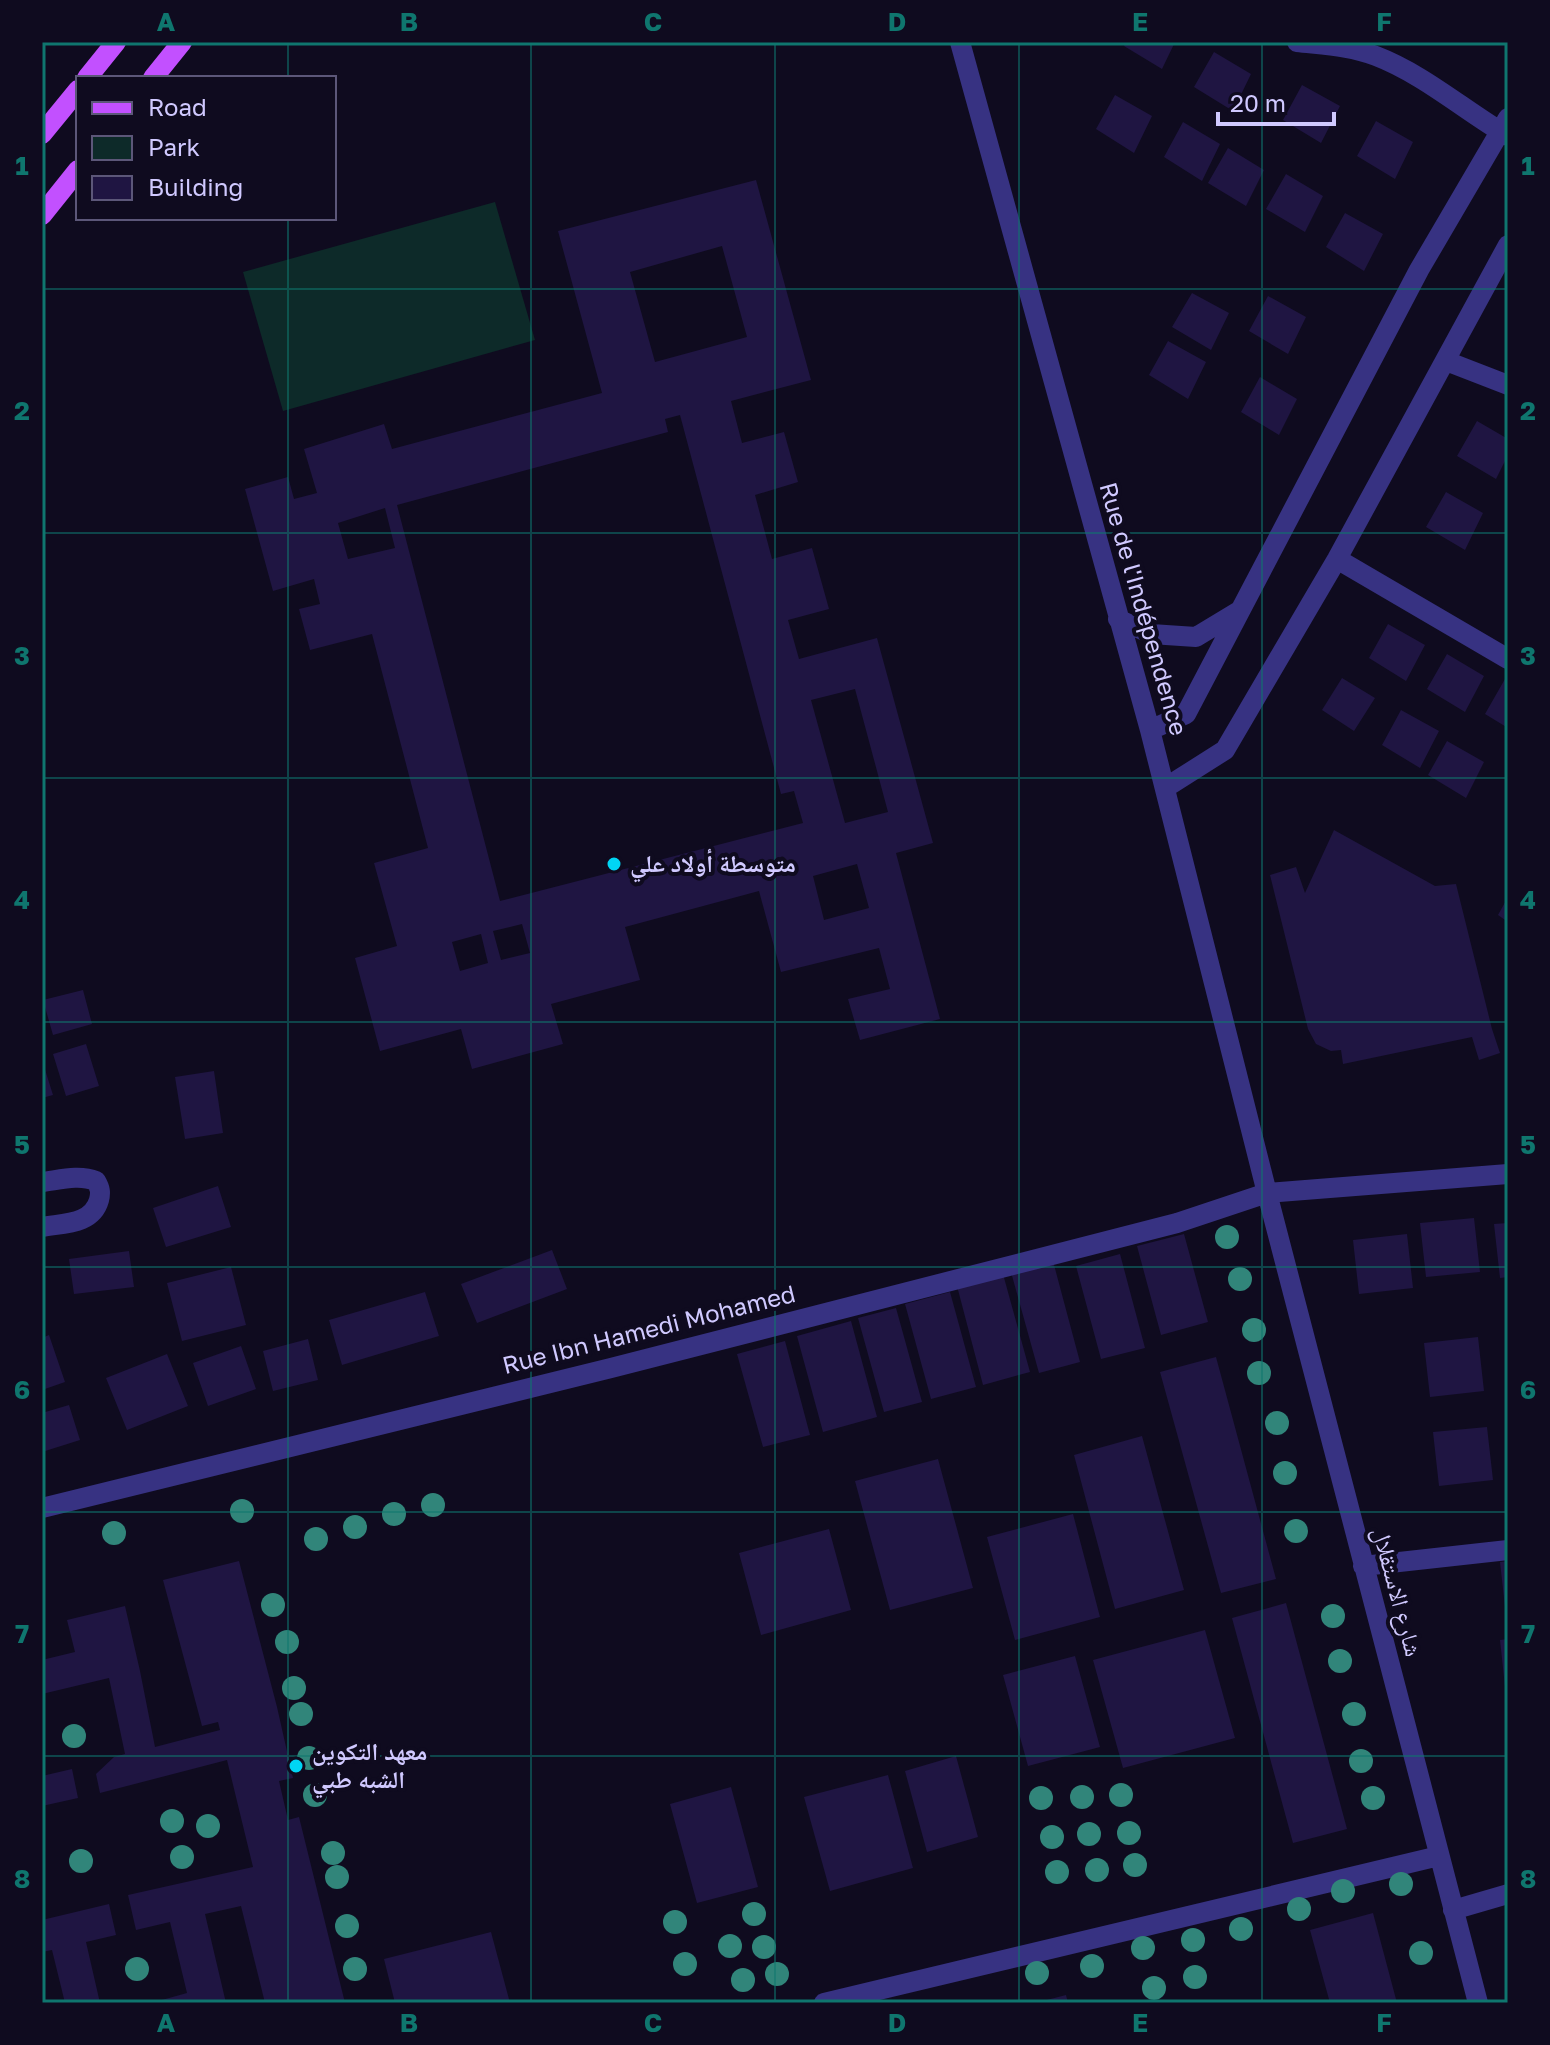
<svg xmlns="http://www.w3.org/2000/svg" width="1550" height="2045" font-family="'Golos Text','Noto Naskh Arabic',sans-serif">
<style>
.green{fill:#0d2a29}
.building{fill:#1f1542;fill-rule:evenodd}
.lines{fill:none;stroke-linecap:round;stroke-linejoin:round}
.minor{stroke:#373282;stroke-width:20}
.major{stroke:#c250ff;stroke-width:20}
.tree{fill:#31857a}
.grid{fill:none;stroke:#0f766e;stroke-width:2;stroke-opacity:0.55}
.poi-dot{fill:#00d5f4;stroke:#0f0b1f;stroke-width:3}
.labels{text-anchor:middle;stroke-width:8;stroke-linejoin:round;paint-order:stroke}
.street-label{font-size:24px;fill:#d0c9ff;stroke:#0f0b1f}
.poi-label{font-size:24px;font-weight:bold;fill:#d0c9ff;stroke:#0f0b1f;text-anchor:start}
.neatline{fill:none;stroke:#0f766e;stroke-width:3}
.grid-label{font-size:26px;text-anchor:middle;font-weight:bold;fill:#0f766e}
</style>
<rect width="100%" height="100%" fill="#0f0b1f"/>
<!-- green -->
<path class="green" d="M495,202L535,340L283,411L243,272Z"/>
<!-- building -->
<path class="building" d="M1126,42H1175L1162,69L1124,46Z
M1214,52L1251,74L1233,111L1194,87Z
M1302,85L1340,106L1321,143L1283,120Z
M1115,95L1152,116L1134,153L1096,129Z
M1376,121L1413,142L1395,179L1357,156Z
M1183,122L1220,144L1202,181L1164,157Z
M1228,148L1264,170L1246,206L1208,183Z
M1286,174L1323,196L1305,232L1266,209Z
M756,180L811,380L731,401L742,443L784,432L798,482L755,495L772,559L812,548L829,609L788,620L799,659L877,638L933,843L896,853L940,1019L860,1040L848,999L890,989L879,948L781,972L759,891L625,927L640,980L551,1004L563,1044L472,1069L461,1029L380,1051L355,958L397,946L374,863L428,848L372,634L310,650L299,609L320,604L314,579L273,591L245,489L288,477L294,499L317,493L304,449L384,424L392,449L602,393L558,231ZM722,246L747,337L655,362L630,272ZM680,415L781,794L794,791L803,823L500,901L397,505L668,432L665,419ZM385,508L395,548L348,559L338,523ZM855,689L888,812L845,823L811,700ZM857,864L869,908L824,920L813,876ZM522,924L530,953L501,960L493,931ZM481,934L488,963L460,971L452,942Z
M1345,213L1383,234L1364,271L1326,247Z
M1192,293L1229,313L1211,350L1172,327Z
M1268,296L1306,317L1288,354L1249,331Z
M1168,341L1206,362L1188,399L1149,375Z
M1260,377L1297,399L1279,435L1241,412Z
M1477,421L1508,439V455L1496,479L1457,456Z
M1446,492L1483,513L1465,550L1426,527Z
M1388,624L1425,645L1406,681L1369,658Z
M1447,654L1484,676L1465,712L1427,689Z
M1342,678L1375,698L1354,731L1322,710Z
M1505,679L1508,681V728L1485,714Z
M1401,710L1439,731L1420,768L1382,745Z
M1447,741L1484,762L1466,798L1428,775Z
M1334,830L1435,886L1456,884L1492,1029L1500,1053L1479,1060L1472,1037L1343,1064L1341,1050L1331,1051L1316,1044L1308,1029L1270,875L1296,867L1305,893Z
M1508,897V922L1498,915Z
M83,990L92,1024L53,1035L43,1000Z
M86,1044L99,1086L66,1096L53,1054Z
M42,1060L53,1095L42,1098Z
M214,1071L223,1133L185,1139L175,1077Z
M218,1186L231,1227L166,1247L153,1208Z
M1474,1218L1480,1272L1426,1277L1420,1223Z
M1508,1223V1277L1500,1278L1494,1224Z
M1184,1234L1208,1322L1161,1335L1137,1246Z
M1407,1234L1413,1288L1359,1294L1353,1240Z
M552,1250L567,1289L477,1323L461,1284Z
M129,1251L134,1287L74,1294L69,1259Z
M1120,1254L1145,1348L1101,1359L1076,1266Z
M1053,1261L1080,1362L1039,1373L1011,1272Z
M231,1267L246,1325L182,1341L167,1283Z
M1003,1274L1030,1372L983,1385L957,1286Z
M425,1292L439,1336L342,1365L329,1320Z
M950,1292L976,1387L931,1399L905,1304Z
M896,1308L922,1402L884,1412L858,1318Z
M851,1321L877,1417L823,1432L797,1336Z
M49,1335L65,1382L42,1390V1338Z
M1478,1337L1484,1391L1430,1397L1424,1343Z
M308,1339L318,1380L273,1391L263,1351Z
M785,1341L810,1435L763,1447L737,1354Z
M241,1346L256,1389L208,1406L193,1363Z
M167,1354L188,1406L127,1430L106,1378Z
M1216,1357L1276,1579L1221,1593L1160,1372Z
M69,1405L80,1440L42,1452V1413Z
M1487,1427L1493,1480L1439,1486L1433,1432Z
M1142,1436L1184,1590L1115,1609L1074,1455Z
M938,1459L973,1588L890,1610L855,1481Z
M1073,1514L1100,1617L1015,1640L987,1537Z
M829,1529L851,1610L761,1635L739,1553Z
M239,1561L277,1707L293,1778L279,1781L288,1820L299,1817L345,2003H265L241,1906L205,1914L226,2003H151L187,1993L170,1922L136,1930L128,1895L253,1867L227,1760L100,1793L96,1774L114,1757L125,1754L109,1678L42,1694V1660L75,1652L67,1620L125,1606L140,1671L155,1747L220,1730L218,1722L202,1726L163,1580Z
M1508,1561V1616H1506L1500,1562Z
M1286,1603L1347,1829L1293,1843L1232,1618Z
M1205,1630L1235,1738L1123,1768L1093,1660Z
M1508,1639V1696H1506L1500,1640Z
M1075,1656L1100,1747L1028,1766L1003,1675Z
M956,1756L978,1837L927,1852L905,1771Z
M72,1769L78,1798L42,1806V1776Z
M888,1775L913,1868L830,1891L804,1797Z
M731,1787L758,1887L697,1903L670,1804Z
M109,1904L116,1935L86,1942L100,2003H65L52,1950L42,1952V1920Z
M1373,1913L1397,2003H1330L1310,1930Z
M491,1932L510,2003H395L384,1959Z
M1066,1995L1068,2003H1039V2002Z"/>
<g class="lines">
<!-- minor -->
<path class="minor" d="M960,42L1150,730L1267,1193L1478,2003
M1297,42C1323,45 1351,46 1376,56C1423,74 1464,110 1508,136
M1446,361L1508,385
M1337,559L1508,659
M1118,619L1151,634L1196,637L1239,611
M1150,730L1186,714L1419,270L1508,118
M1165,788L1225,750L1337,559L1508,245
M42,1182C59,1180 79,1174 96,1181C100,1188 101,1192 99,1200C92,1225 63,1223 42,1227
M42,1508L611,1368L1177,1223L1267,1193L1508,1174
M1363,1566L1508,1550
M1453,1910L1508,1894
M824,2003L1439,1856"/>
<!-- major -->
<path class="major" d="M87,78L116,42
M153,78L182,42
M42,134L78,90
M42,215L78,170"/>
</g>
<!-- trees -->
<g class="tree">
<circle cx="1227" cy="1237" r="12"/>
<circle cx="1240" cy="1279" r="12"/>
<circle cx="1254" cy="1330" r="12"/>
<circle cx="1259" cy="1373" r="12"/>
<circle cx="1277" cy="1423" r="12"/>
<circle cx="1285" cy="1473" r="12"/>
<circle cx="433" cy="1505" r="12"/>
<circle cx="242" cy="1511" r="12"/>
<circle cx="394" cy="1514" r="12"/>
<circle cx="355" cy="1527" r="12"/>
<circle cx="1296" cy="1531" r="12"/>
<circle cx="114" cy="1533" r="12"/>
<circle cx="316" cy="1539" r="12"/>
<circle cx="273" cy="1605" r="12"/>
<circle cx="1333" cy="1616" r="12"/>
<circle cx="287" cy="1642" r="12"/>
<circle cx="1340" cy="1661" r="12"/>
<circle cx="294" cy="1688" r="12"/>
<circle cx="301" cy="1714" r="12"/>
<circle cx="1354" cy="1714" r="12"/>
<circle cx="74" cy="1736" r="12"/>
<circle cx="309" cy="1758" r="12"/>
<circle cx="1361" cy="1761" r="12"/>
<circle cx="315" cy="1795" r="12"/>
<circle cx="1121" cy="1795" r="12"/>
<circle cx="1082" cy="1797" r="12"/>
<circle cx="1041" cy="1798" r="12"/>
<circle cx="1373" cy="1798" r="12"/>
<circle cx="172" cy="1821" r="12"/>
<circle cx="208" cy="1826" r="12"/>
<circle cx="1129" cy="1833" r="12"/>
<circle cx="1089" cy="1834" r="12"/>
<circle cx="1052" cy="1837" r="12"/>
<circle cx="333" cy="1853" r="12"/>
<circle cx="182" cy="1857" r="12"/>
<circle cx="81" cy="1861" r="12"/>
<circle cx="1135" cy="1865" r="12"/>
<circle cx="1097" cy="1870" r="12"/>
<circle cx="1057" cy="1872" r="12"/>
<circle cx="337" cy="1877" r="12"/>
<circle cx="1401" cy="1884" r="12"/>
<circle cx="1343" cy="1891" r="12"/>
<circle cx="1299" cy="1909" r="12"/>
<circle cx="754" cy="1914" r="12"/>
<circle cx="675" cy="1922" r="12"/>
<circle cx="347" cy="1926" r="12"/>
<circle cx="1241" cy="1929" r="12"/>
<circle cx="1193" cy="1940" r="12"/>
<circle cx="730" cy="1946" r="12"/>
<circle cx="764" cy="1947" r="12"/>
<circle cx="1143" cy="1948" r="12"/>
<circle cx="1421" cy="1953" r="12"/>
<circle cx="685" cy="1964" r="12"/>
<circle cx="1092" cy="1966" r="12"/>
<circle cx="137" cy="1969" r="12"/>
<circle cx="355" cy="1969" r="12"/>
<circle cx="1037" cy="1973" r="12"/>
<circle cx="777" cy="1974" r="12"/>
<circle cx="1195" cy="1977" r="12"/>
<circle cx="743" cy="1980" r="12"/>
<circle cx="1154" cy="1988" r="12"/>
</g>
<!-- grid -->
<path class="grid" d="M288,42V78M531,42V2003M775,42V2003M1019,42V2003M1262,42V2003M288,218V2003M42,289H1508M42,533H1508M42,778H1508M42,1022H1508M42,1267H1508M42,1512H1508M42,1756H1508"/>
<!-- markers -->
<g class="poi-dot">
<circle cx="614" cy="864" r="8"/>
<circle cx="296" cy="1766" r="8"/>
</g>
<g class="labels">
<!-- street labels -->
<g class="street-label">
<text transform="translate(1143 609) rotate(74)" y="8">Rue de l'Indépendence</text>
<text transform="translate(649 1330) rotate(-14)" y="8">Rue Ibn Hamedi Mohamed</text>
<text transform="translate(1397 1592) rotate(75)" y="8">شارع الاستقلال</text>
</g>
<!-- poi labels -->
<g class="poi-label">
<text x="630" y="872">متوسطة أولاد علي</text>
<text x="312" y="1760">معهد التكوين<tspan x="312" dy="28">الشبه طبي</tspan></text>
</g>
</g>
<!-- border -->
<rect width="1550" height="2045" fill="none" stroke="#0f0b1f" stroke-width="88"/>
<!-- legend -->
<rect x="76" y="76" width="260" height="144" fill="#0f0b1f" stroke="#5c5779" stroke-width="2"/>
<rect x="92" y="102" width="40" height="12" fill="#c250ff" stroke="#5c5779" stroke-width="2"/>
<text x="148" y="116" font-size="24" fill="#d0c9ff">Road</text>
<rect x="92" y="136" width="40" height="24" fill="#0d2a29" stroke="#5c5779" stroke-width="2"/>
<text x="148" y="156" font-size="24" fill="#d0c9ff">Park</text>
<rect x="92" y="176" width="40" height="24" fill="#1f1542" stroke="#5c5779" stroke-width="2"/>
<text x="148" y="196" font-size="24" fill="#d0c9ff">Building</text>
<!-- scale -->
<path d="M1218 112v12h116v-12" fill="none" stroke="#d0c9ff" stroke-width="4"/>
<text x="1230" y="112" font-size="24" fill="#d0c9ff" stroke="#0f0b1f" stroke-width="6" paint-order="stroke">20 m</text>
<rect x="44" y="44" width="1462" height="1957" class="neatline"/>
<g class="grid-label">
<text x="166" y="31">A</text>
<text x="409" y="31">B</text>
<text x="653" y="31">C</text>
<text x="897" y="31">D</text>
<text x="1140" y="31">E</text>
<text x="1384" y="31">F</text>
<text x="22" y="175">1</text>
<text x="1528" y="175">1</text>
<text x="22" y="420">2</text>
<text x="1528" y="420">2</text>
<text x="22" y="665">3</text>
<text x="1528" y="665">3</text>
<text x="22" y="909">4</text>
<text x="1528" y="909">4</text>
<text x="22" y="1154">5</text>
<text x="1528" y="1154">5</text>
<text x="22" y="1399">6</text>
<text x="1528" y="1399">6</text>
<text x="22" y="1643">7</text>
<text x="1528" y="1643">7</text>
<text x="22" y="1888">8</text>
<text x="1528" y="1888">8</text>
<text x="166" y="2032">A</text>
<text x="409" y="2032">B</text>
<text x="653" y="2032">C</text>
<text x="897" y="2032">D</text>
<text x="1140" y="2032">E</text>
<text x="1384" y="2032">F</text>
</g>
</svg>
